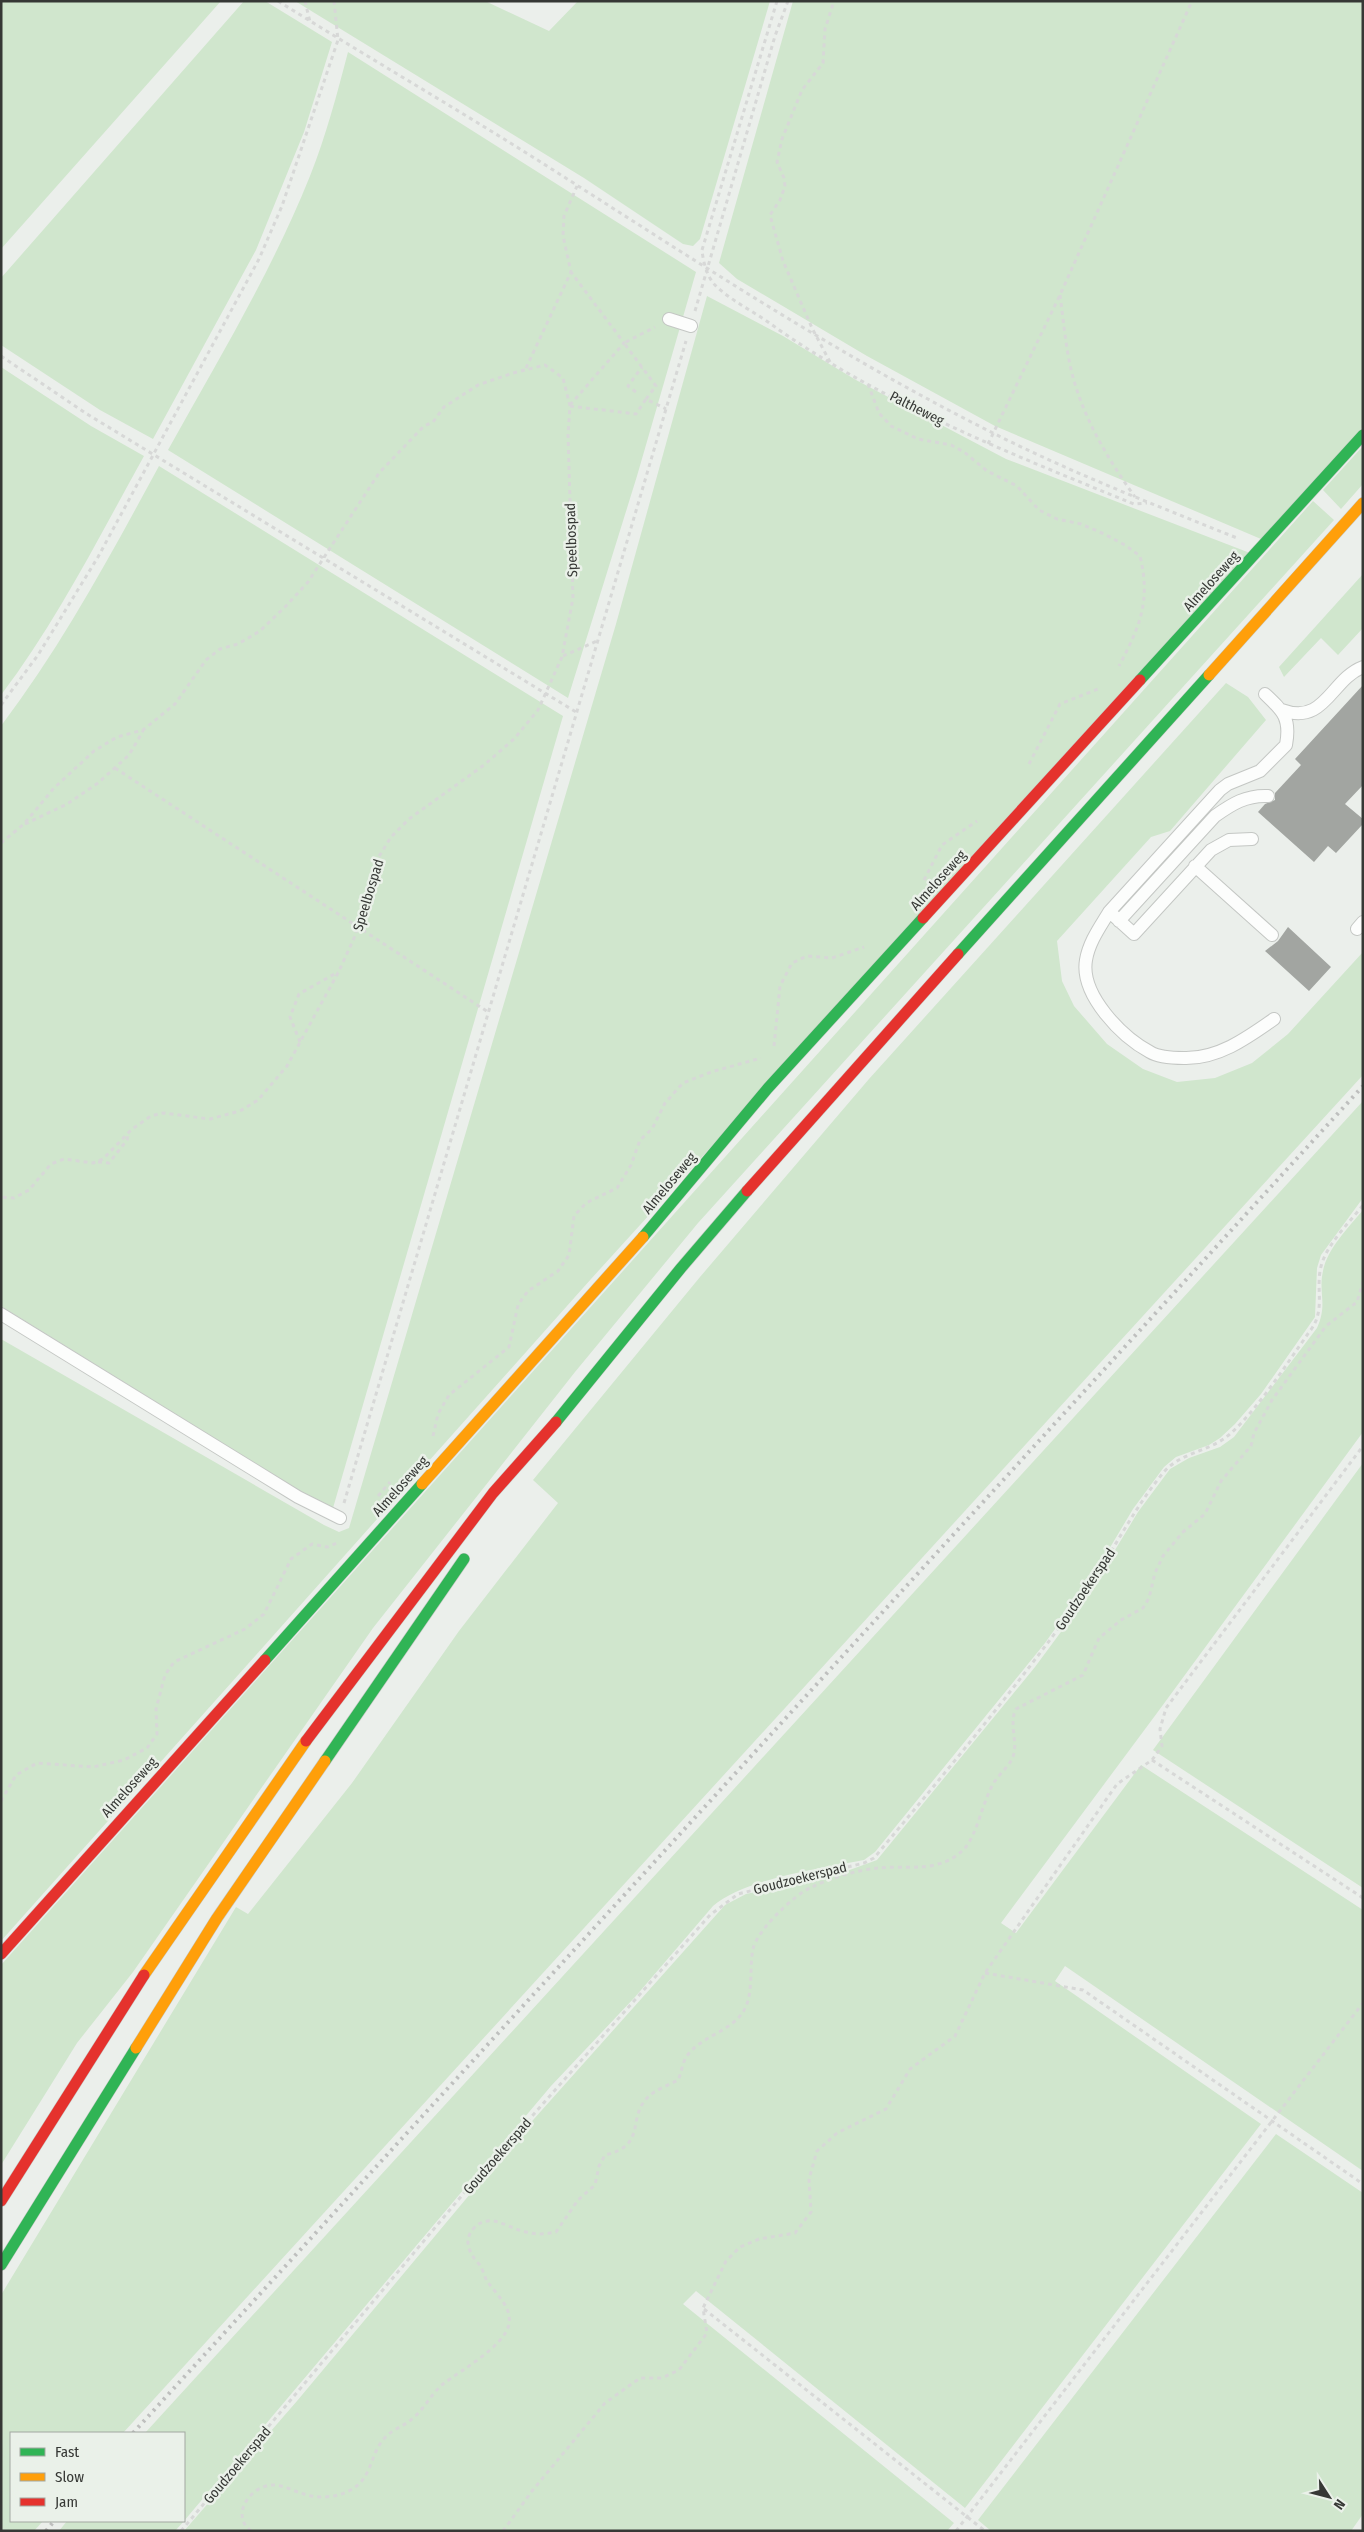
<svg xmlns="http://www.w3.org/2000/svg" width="1364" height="2532" font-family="'Fira Sans Condensed',sans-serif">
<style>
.green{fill:#d0e6cd}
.building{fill:#a2a5a1}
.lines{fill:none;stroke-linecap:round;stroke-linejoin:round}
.lane-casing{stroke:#c4c7c4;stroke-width:14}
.fast-casing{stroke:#c4c7c4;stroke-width:12}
.slow-casing{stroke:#c4c7c4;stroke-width:12}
.jam-casing{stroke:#c4c7c4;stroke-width:12}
.path{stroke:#d7d8d7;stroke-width:3;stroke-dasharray:4 4;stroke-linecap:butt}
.lane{stroke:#fcfdfc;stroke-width:12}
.fast{stroke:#30b455;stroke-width:11}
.slow{stroke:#ff9f0a;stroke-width:11}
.jam{stroke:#e5322d;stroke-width:11}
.rail{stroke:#bebfbe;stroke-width:4;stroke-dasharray:2.5 5;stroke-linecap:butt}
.labels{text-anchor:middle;stroke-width:5;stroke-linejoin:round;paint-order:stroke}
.street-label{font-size:14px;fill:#363835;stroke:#eaf1e9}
</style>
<rect width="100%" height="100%" fill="#ebefeb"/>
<!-- green -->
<path class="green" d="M1,1H221L1,249Z
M244,1H265L332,42L304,132L256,250L153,439L100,410L1,345V278Z
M295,1H485L549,31L578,1H770L700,239L693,246L683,244L584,178Z
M793,1H1363V427L1261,539L995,426L867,356L737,279L719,263Z
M348,52L696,272L637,476L568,698L168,450C218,360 272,271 310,176C326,136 337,94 348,52Z
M707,296L783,336L856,380L1006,459L1250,553L591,1279L1,1941V1339L324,1525L339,1532L349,1528L616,624Z
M1,367L91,426L144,456C99,537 57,621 1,695Z
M1363,446V484L1341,509L1323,490Z
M159,466L563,716L333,1508L305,1494L1,1306V726C63,644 110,556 159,466Z
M1313,501L1334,520L698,1223L575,1372L373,1628L133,1972L77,2043L1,2165V1965Z
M1363,574V628L1338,655L1321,638L1284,677L1279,667Z
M1226,683L1248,697L1266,720L1170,831L1151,837L1057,941L1062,981L1074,1006L1107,1044L1143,1069L1177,1082L1215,1078L1252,1063L1288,1034L1363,952V1075L123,2433H11V2521H43L34,2531H1V2295L236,1907L248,1914L352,1783L459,1631L558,1503L533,1480L700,1277L869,1079Z
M1363,1101V1198L1321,1255L1317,1268L1315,1317L1261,1394L1235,1424L1220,1438L1209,1445L1176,1457L1164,1467L1133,1509L1096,1571L1045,1643L875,1852L864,1860C822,1868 744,1879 713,1906L635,1997L551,2086L184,2521V2433H145Z
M1363,1210V1432L1157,1713L1001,1923L1016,1933L1141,1765L1363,1910V2171L1065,1966L1055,1981L1261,2124L965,2508L696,2291L683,2304L954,2523L947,2531H184L297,2401L517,2138L725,1905L746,1894L833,1876L877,1860L1035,1667L1086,1598L1138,1512L1170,1469L1189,1458L1220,1447L1234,1437L1317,1328C1328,1304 1318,1293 1323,1271C1327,1249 1349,1227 1363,1210Z
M1363,1463V1888L1153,1750Z
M1276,2134L1363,2193V2514L1351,2531H991L978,2520Z
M67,2521H184L175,2531H59Z"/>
<!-- building -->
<path class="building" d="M1363,685V785L1345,804L1363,819V824L1336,853L1328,846L1314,862L1258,812L1265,804L1275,800V793L1301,765L1295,759Z
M1288,927L1331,967L1309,991L1265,951L1278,941Z"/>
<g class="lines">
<!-- lane casing -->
<g class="lane-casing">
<path id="lane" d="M669,319L691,326
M1265,694C1283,711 1291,718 1286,745L1260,771L1228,784L1220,790L1109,912C1100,927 1089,942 1086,960C1080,995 1122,1037 1150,1052C1158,1057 1175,1058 1184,1058C1218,1059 1247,1038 1274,1019
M1282,710C1325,726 1331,679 1363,667
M1195,866L1272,935
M1113,915L1134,934L1211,850L1229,840L1252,839
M1119,921L1215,816C1232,804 1246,795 1268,796
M1357,929L1363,922
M1,1314L298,1497L340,1518"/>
</g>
<!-- fast casing -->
<g class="fast-casing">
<path id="fast" d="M1140,680L1363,435
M958,954L1209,675
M643,1237L768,1088L923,918
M556,1422L681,1268L747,1191
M265,1660L422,1484
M325,1761L464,1559
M1,2265L136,2048"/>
</g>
<!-- slow casing -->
<g class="slow-casing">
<path id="slow" d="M1209,675L1363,503
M422,1484L643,1237
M144,1975L306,1741
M136,2048L217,1918L325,1761"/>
</g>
<!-- jam casing -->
<g class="jam-casing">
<path id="jam" d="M923,918L1140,680
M747,1191L958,954
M306,1741L493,1493L556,1422
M1,1954L265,1660
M1,2201L144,1975"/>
</g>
<!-- path -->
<path class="path" d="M278,1C361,53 445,102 528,154C681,251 831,352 993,433C1072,473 1155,505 1237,538
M305,1L310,22
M777,1L702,250C703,261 707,277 715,285C730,300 751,310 768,322C879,402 1009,453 1134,504L1147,503
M1060,295C1063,317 1065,339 1069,360C1079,411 1105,455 1135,497
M695,311L775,36L788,1
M1,356L87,414L576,712
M830,362L812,328L783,261L770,215L780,200L785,186L784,178L777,162L782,139L802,90L823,63L825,29L834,1
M526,368L571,272L563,236L564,216L577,186
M868,384L879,413L891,426L918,439L951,445L964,452L987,471L1017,486L1039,510L1057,519L1081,524L1102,533L1125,545L1140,556C1151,601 1140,626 1119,666
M636,392L628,386L642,367
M646,399L656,386L624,343L655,327
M570,405L624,343L571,272
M570,406L636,414L646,399L666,409
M988,444L1060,295L1192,1
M563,656L597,641
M1,705L38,655L98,557L259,259L282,206L338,40L334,1
M1029,764L1060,704L1098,689
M115,768L488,1012
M25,824L67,804L98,783L129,755L143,731
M1,843L24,824L54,788L94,751L117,737L143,730L175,704L206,660L220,649L238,644L260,631L287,605L308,582L379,473L424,426L433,422L444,407L478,385L513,373L545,365L563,378L570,406L568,435L573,598L562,657L538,710L514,739L484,765L409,819L391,837L378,858L366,893L355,936L339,971L287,1066L258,1100L240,1111L210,1119L163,1113L151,1116L132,1129L103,1159L93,1163L64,1159L51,1164L29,1190L14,1198L1,1197
M924,880L942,845L977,821
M300,1042L290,1017L299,994L338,972
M774,1046L780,986L792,963L807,956L832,958L864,947
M98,1162L109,1163L127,1140L128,1135
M433,1436L438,1414L449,1395L509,1347L518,1305L528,1291L558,1271L569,1255L574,1216L586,1203L617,1188L631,1165L640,1140L652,1129L665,1103L683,1083L711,1072L761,1058
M378,1496L390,1482
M344,1503L686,341
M1152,1760L1363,1898
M1,1801L16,1775L37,1763L93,1767L124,1760L147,1748L157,1734L156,1709L165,1675L174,1662L245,1629L264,1614L291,1559L312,1544L327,1547L337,1543
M985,1973L1083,1990L1363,2184
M704,2309L985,2531
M181,2531L464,2193L710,1915L738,1894L864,1863L874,1858C945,1773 1016,1688 1080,1599C1110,1558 1131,1512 1163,1473C1180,1452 1210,1452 1230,1434C1259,1408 1287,1363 1310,1331C1327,1309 1314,1287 1322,1263C1329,1242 1349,1223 1363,1205
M251,2531C230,2515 250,2487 271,2485C282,2484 293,2491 304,2494C322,2500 346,2497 360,2483C372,2470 372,2453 383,2440C391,2429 404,2427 413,2418C425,2408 431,2394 443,2384C460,2371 505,2346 509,2324C512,2307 496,2294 487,2281C484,2276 483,2269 479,2264C470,2254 462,2241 474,2228C490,2211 509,2229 526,2232C537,2235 546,2234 556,2232L578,2200L595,2185L599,2166L605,2155C648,2145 626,2119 648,2097C655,2090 669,2085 678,2080C682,2072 682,2063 687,2056C701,2036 730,2032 743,2012C754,1995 749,1968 753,1949C757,1930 795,1894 812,1887C831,1878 857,1870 878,1868C907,1865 940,1874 964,1849C978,1834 982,1801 995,1781C1001,1772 1012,1764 1014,1753C1017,1739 1009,1722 1016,1709L1083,1675L1099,1638L1121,1620L1143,1608L1149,1598L1155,1573L1163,1556L1183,1532L1205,1514L1221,1481L1251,1446L1254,1433L1272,1400L1326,1326L1357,1302L1363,1282
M503,2531L532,2491L605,2403L640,2378H662L679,2370L707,2333L703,2308L726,2261L740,2247L759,2239L795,2233L811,2212L809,2179L817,2151L837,2133L886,2109L910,2069L955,2036L985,1973L1117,1784L1152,1760L1162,1746L1160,1729L1166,1708L1363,1446
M956,2531L1363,2003"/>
<!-- lane -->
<use href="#lane" class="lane"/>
<!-- fast -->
<use href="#fast" class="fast"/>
<!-- slow -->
<use href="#slow" class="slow"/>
<!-- jam -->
<use href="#jam" class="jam"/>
<!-- rail -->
<path class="rail" d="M133,2433L1363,1086
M46,2531L54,2521"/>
</g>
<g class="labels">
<!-- street labels -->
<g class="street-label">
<text transform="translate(917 408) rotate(27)" y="5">Paltheweg</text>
<text transform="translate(571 540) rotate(-92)" y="5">Speelbospad</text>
<text transform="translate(1211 581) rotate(-48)" y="5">Almeloseweg</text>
<text transform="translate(938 880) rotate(-48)" y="5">Almeloseweg</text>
<text transform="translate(368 895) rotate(-73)" y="5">Speelbospad</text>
<text transform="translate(669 1183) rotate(-50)" y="5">Almeloseweg</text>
<text transform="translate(400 1486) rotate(-48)" y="5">Almeloseweg</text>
<text transform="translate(1085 1589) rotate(-56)" y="5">Goudzoekerspad</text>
<text transform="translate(129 1787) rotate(-48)" y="5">Almeloseweg</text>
<text transform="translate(800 1878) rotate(-14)" y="5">Goudzoekerspad</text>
<text transform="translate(497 2156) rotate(-49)" y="5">Goudzoekerspad</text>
<text transform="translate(237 2465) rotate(-50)" y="5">Goudzoekerspad</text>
</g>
</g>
<!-- border -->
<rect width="1364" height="2532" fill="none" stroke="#363835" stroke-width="5"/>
<!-- legend -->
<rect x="10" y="2432" width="175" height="90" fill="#eaf1e9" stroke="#a2a7a1"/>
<rect x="20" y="2448" width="25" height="8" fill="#30b455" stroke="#a2a7a1"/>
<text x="55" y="2457" font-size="15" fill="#363835">Fast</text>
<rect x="20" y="2473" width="25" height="8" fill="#ff9f0a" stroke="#a2a7a1"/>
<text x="55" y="2482" font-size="15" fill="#363835">Slow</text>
<rect x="20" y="2498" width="25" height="8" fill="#e5322d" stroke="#a2a7a1"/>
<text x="55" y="2507" font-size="15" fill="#363835">Jam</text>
<!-- north arrow -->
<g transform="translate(1329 2497) rotate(126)" stroke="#eaf1e9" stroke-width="4" paint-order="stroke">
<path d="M0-4L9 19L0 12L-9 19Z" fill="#363835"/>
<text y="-8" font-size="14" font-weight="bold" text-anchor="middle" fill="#363835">N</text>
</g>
</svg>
